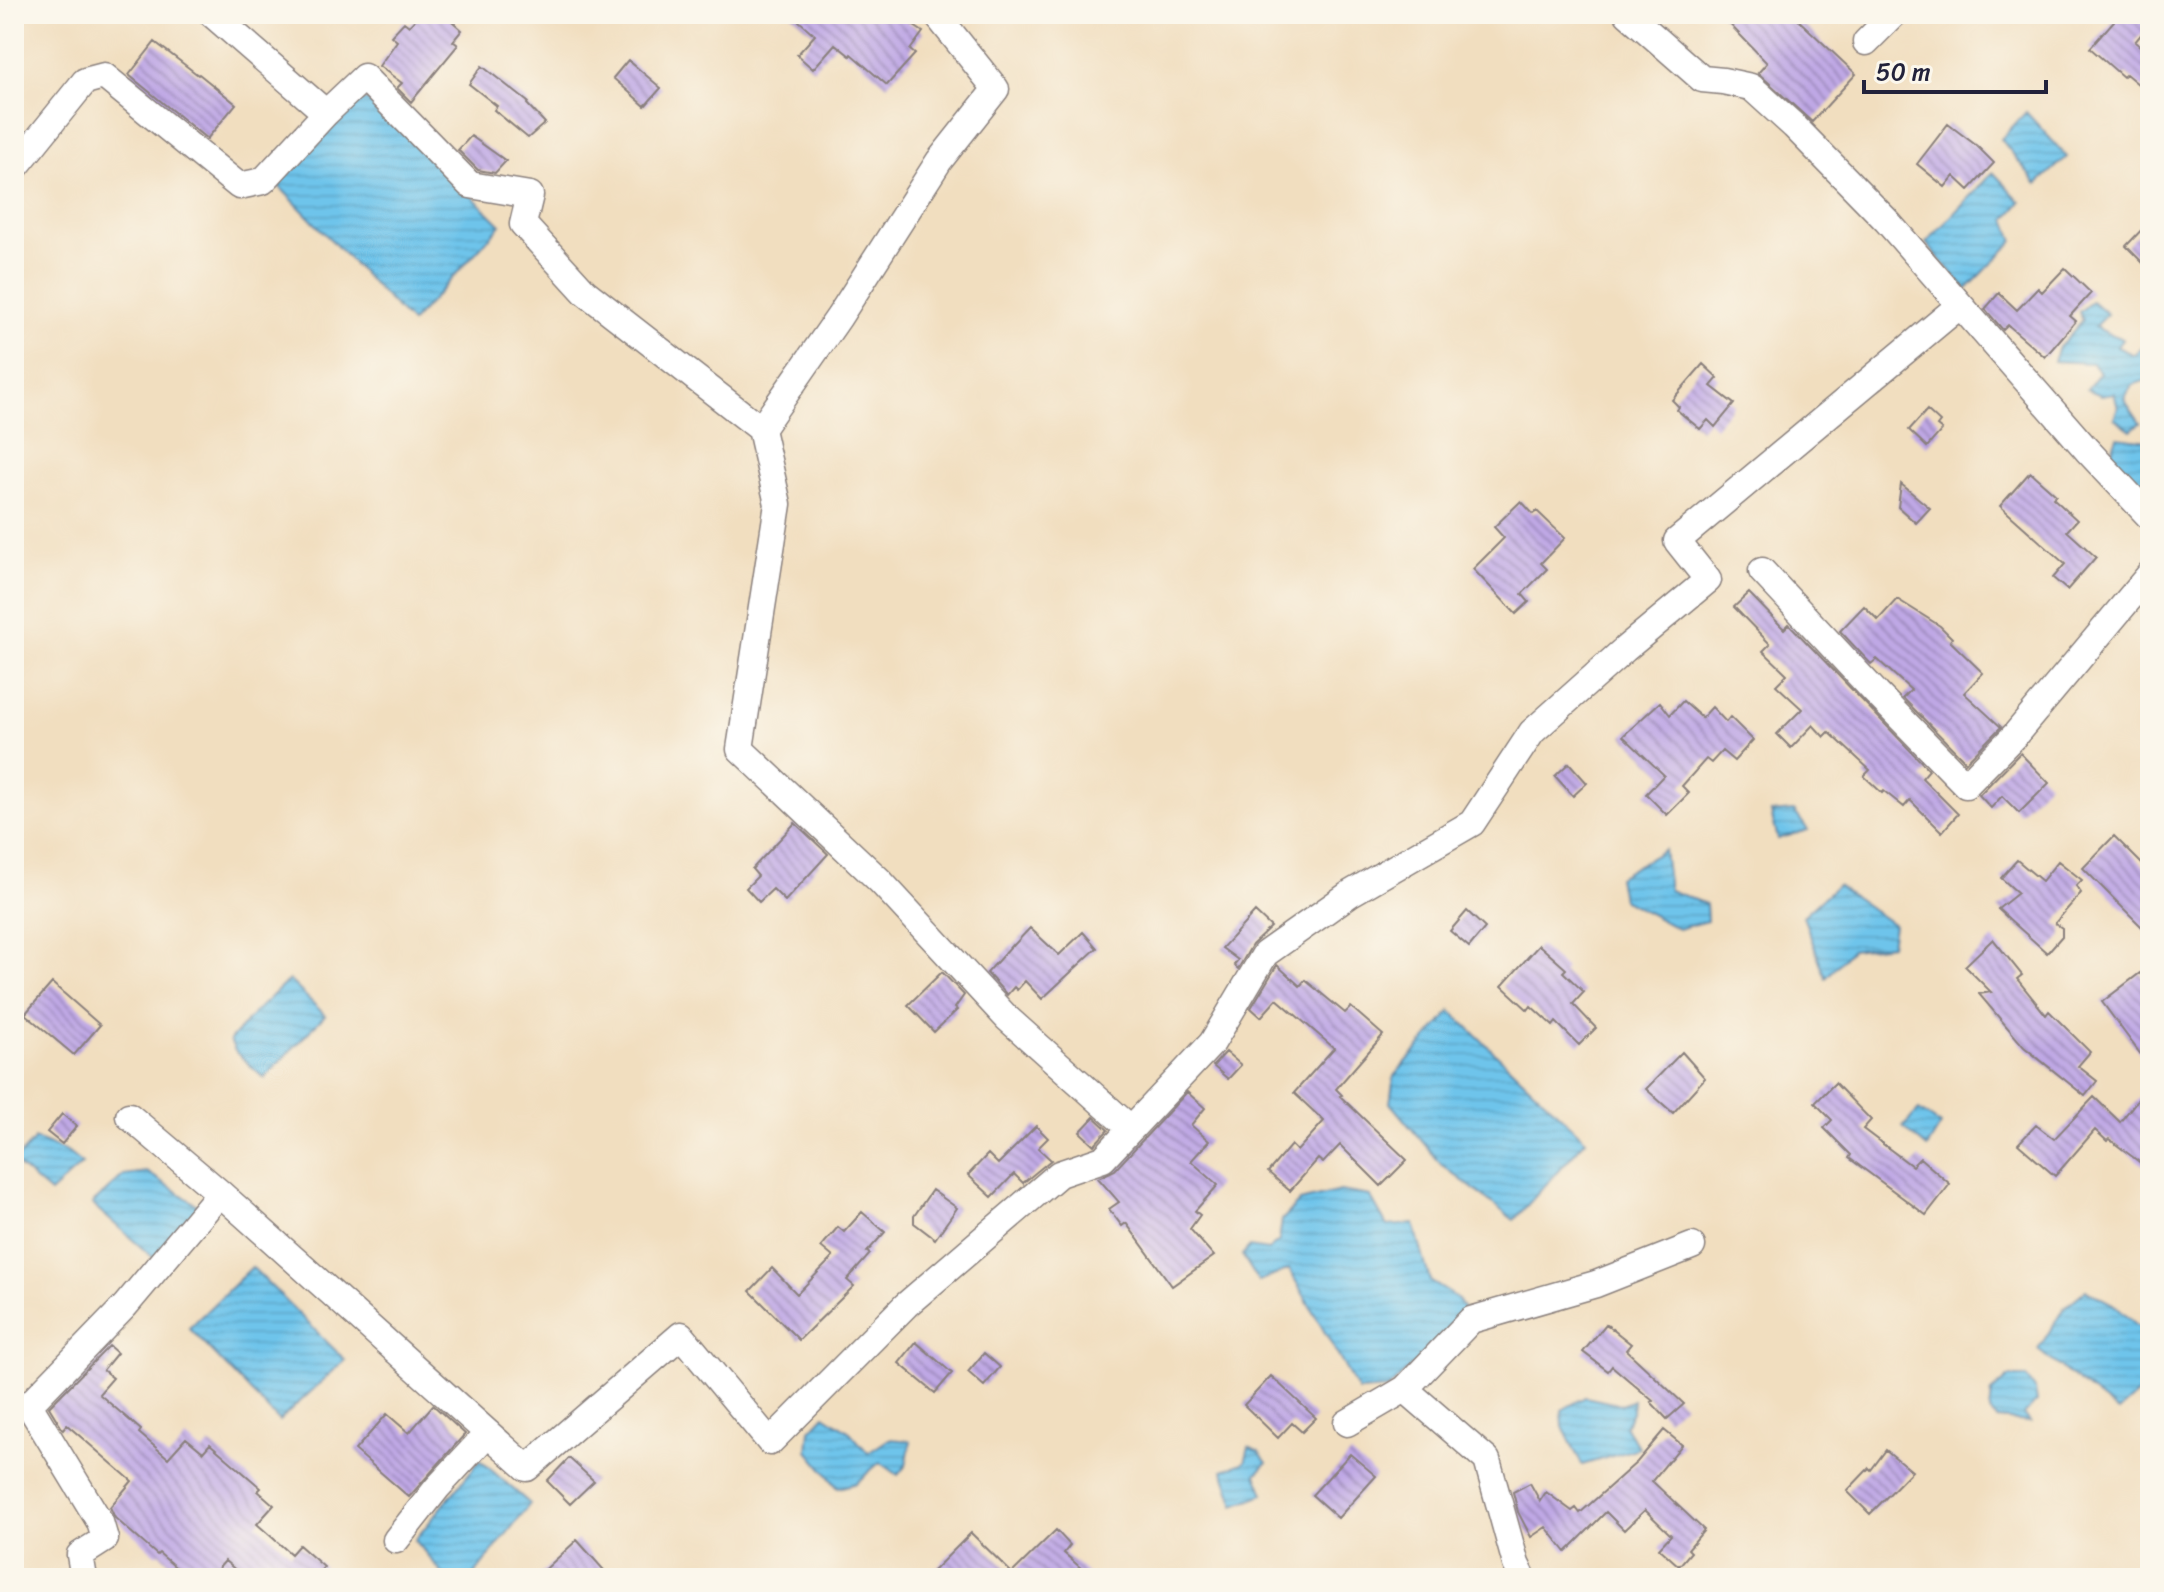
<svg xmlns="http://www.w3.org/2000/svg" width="2164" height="1592" font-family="Sriracha,sans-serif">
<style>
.water{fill:url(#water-rules);stroke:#487393;stroke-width:2}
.building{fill:url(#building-back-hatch)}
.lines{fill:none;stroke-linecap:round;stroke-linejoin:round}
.minor-casing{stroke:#8a807d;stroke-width:29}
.minor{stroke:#fff;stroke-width:26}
</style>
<defs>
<pattern id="water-rules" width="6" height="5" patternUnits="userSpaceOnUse" patternTransform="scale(2)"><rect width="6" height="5" fill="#6ec4eb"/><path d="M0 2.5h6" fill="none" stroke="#5fa8ca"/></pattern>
<pattern id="building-back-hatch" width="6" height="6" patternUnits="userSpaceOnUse" patternTransform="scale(2)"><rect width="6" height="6" fill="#bfa8e5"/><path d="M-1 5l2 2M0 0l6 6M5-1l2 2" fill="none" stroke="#9b88bb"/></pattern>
</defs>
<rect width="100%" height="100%" fill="#fbf7ec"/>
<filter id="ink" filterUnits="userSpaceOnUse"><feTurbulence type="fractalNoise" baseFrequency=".0125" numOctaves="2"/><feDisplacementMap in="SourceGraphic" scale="16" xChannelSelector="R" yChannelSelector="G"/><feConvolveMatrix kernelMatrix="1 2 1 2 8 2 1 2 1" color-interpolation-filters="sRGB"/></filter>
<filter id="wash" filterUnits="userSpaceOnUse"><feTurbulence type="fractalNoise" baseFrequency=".006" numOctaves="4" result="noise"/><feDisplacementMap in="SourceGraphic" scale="32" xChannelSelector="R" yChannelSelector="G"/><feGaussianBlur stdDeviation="1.8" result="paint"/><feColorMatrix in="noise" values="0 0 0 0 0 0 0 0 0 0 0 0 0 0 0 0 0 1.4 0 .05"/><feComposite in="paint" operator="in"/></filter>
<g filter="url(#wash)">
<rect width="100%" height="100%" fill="#f1debf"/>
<!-- water -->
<path class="water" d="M357,99L378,103L501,225L411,323L277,184Z
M2026,112L2067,157L2037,184L2001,139Z
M1993,172L2021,202L2006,219L2014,241L1966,290L1926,243Z
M2092,301L2107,314L2094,327L2122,339L2117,347L2134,355L2140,348L2150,359V379L2132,385L2124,399L2140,423L2131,430L2114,418L2118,408L2114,393L2101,395L2087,389L2100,372L2092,363L2054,361L2059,347L2083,320L2079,312Z
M2117,437L2150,441L2148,451L2150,453V493L2110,455Z
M1794,811L1808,830L1778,839L1771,813Z
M1664,850L1669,890L1706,904L1707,921L1678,929L1622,899L1618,877Z
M1837,885L1894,925L1891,945L1851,950L1826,978L1803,916Z
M289,980L325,1015L264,1078L235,1051L230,1040L254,1013Z
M1451,1011L1586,1140L1514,1220L1442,1165L1390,1103L1394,1076Z
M1919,1110L1941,1125L1927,1148L1903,1127Z
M35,1139L67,1152L82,1164L50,1193L14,1162Z
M147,1172L200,1207L157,1261L92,1204L124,1175Z
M1340,1191L1370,1196L1387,1226L1414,1224L1430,1281L1457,1298L1466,1312L1388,1389L1358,1391L1289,1269L1259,1282L1242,1255L1249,1247L1268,1250L1279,1241L1282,1220L1300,1201Z
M252,1267L345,1360L279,1421L189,1328Z
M2086,1290L2113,1304L2137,1325L2150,1332V1383L2118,1412L2038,1350L2064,1308Z
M2009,1377H2026L2035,1389L2037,1402L2024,1414L2030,1422L1997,1419L1990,1412L1992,1392Z
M1585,1397L1622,1405L1633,1400L1632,1412L1625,1426L1639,1448L1582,1465L1563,1427L1562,1410Z
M824,1415L850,1432L868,1453L889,1439L911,1441L906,1465L898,1475L880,1462L856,1483L838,1488L808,1451L810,1430Z
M1249,1447L1259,1452L1267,1463L1256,1474L1264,1494L1235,1505L1223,1470L1245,1462Z
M480,1460L530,1504L472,1578H446L415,1540Z"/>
<g id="blocks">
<!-- building -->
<path class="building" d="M420,14H444L462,30L453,41L458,45L411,102L397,88L402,83L379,66L397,41L391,36L404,22L409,26Z
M791,14H896L923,32L910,50L915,54L887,85L851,54L850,56L835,44L813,69L797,55L815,35Z
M1720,14H1792L1856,74L1812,122L1758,73L1767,63Z
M2120,14H2134L2148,26L2135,42L2150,55V94L2126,74L2123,77L2090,48Z
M155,42L198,75L199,74L236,104L207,139L129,75Z
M628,60L661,88L645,106L613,78Z
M482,66L528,102L527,104L545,123L528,138L494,110L497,106L469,84Z
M1948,124L1977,146L1994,163L1969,190L1954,176L1945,187L1917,164Z
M471,136L506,161L495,173L478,170L458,150Z
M2150,221V270L2126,246Z
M2065,268L2091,293L2070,316L2076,321L2045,357L2008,325L2003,330L1985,309L1999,293L2017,310L2038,288L2042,292Z
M1703,364L1718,378L1711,386L1734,404L1715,427L1708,420L1700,429L1677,410L1679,407L1672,400Z
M1927,410L1940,422L1937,426L1942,430L1927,447L1909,430Z
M2030,472L2056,495L2053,498L2077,520L2067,531L2096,557L2067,590L2053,578L2065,564L2000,506Z
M1901,484L1930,508L1916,523L1898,507Z
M1521,501L1533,514L1537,511L1565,538L1541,563L1547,569L1522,594L1529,602L1516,614L1473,569L1504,538L1494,527Z
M1749,593L1784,629L1789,624L1929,770L1922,778L1958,814L1942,832L1910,800L1904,807L1884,791L1882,793L1864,776L1870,770L1829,732L1824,737L1813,725L1791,748L1777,734L1802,709L1776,685L1787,674L1763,651L1770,644L1734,607Z
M1897,599L1940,626L1952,638L1950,641L1983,673L1964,693L2001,727L1966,762L1903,698L1911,690L1877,659L1871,664L1840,631L1864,606L1878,620Z
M1683,701L1702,718L1712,707L1726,722L1730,717L1753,740L1734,761L1722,751L1711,763L1706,759L1682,786L1689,793L1667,815L1646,794L1664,775L1623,736L1660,702L1670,715Z
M2020,753L2049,783L2019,813L2002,796L1991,808L1979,795Z
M1569,763L1587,783L1573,796L1555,776Z
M795,823L828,854L785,901L773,889L759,902L746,888L758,876L752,869Z
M2114,836L2150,872V935L2083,868Z
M2017,860L2042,881L2058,861L2082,880L2076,886L2081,893L2055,923L2062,928V936L2047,953L1998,909L2018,893L2001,878Z
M1467,911L1485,928L1469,947L1450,931Z
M1255,912L1271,927L1252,945L1238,969L1234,965L1238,960L1222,948Z
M1030,928L1059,955L1083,932L1097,948L1042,999L1025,981L1017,990L1014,987L1007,995L987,973L1012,945L1013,946Z
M1993,939L2022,975L2017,979L2046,1015L2049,1011L2090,1052L2078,1066L2097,1081L2085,1096L2024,1047L1979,994L1991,992L1965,966Z
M1539,945L1566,969L1563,972L1584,992L1573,1004L1596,1028L1579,1045L1556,1022L1553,1026L1531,1006L1528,1010L1502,986Z
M1277,965L1300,986L1305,980L1345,1013L1351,1007L1383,1035L1336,1089L1342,1095L1340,1096L1407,1160L1381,1186L1340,1145L1323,1163L1318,1159L1290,1191L1268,1172L1291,1145L1297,1151L1324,1121L1294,1093L1334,1048L1277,999L1261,1017L1251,1008Z
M942,972L964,995L955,1008L957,1010L934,1032L908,1005Z
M2140,973L2150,986V1067L2102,1002Z
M52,983L100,1025L74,1055L25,1014Z
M1226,1052L1241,1065L1228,1079L1213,1066Z
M1682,1052L1705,1078L1673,1113L1646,1089Z
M1835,1083L1871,1120L1863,1129L1912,1166L1920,1158L1950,1184L1926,1215L1849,1158L1851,1155L1824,1128L1832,1120L1815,1103Z
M2150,1084V1170L2109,1139L2107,1141L2095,1130L2055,1176L2018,1144L2036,1125L2054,1139L2094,1097L2120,1122Z
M1187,1092L1205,1108L1191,1125L1209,1141L1191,1161L1218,1185L1195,1211L1200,1215L1190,1229L1214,1256L1172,1286L1126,1223L1122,1226L1109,1209L1119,1202L1098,1178L1115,1170Z
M62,1114L77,1126L62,1144L47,1132Z
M1094,1117L1108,1130L1094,1145L1080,1132Z
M1036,1126L1048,1138L1038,1148L1051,1160L1023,1183L1014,1174L992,1197L968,1175L988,1154L998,1164Z
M932,1190L957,1208L935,1239L914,1223V1216Z
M862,1212L885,1232L867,1252L870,1254L847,1280L854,1286L799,1340L750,1291L772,1268L797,1294L833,1257L821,1247L838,1227L844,1232Z
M1606,1324L1631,1344L1626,1350L1684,1404L1667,1419L1651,1402L1653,1401L1612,1366L1608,1371L1583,1352Z
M916,1342L952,1373L935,1393L899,1363Z
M109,1346L117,1353L103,1370L113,1378L99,1394L141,1430L139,1433L168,1458L186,1438L203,1452L210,1444L261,1488L258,1491L274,1505L257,1524L291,1554L299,1545L324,1567L314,1578H245L225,1561L210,1578H188L159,1553L157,1555L115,1518L110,1507L132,1481L67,1425L63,1430L49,1407Z
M984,1353L1000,1367L984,1386L968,1372Z
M1271,1376L1316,1418L1302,1432L1292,1423L1278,1438L1244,1405Z
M433,1405L465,1434L409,1497L355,1450L387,1414L409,1433Z
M1664,1430L1682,1445L1652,1481L1704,1530L1688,1549L1691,1552L1679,1566L1659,1548L1671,1535L1645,1510L1624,1530L1606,1512L1566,1552L1546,1527L1531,1537L1518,1512L1513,1492L1530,1483L1540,1501L1546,1492L1572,1511L1576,1508L1580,1513L1637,1462Z
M1886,1450L1912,1471L1870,1514L1847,1491L1869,1468L1871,1470Z
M1350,1454L1376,1476L1338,1518L1312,1495Z
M569,1458L594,1481L570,1504L547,1481Z
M1056,1530L1070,1545L1064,1553L1092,1578H926L971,1533L1012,1573Z
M577,1540L611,1578H536Z"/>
</g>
</g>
<g filter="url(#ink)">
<use href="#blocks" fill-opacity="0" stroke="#8a807d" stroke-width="2"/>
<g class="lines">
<!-- minor casing -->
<g class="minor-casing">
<path id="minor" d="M212,14L326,113L364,77L470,185L530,195L523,224L585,292L761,429L839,317L939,161L996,89L936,14
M1628,14L1702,79L1723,81L1751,87L1794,126L1886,220L2087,450L2150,517
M1866,42L1894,14
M14,169L85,81L104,76L239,186L263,181L326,113
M1762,571L1877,694L1966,785L2015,735L2150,574
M129,1116L220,1193
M1131,1129L1212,1043L1265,954L1351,893L1472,823L1532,732L1625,649L1708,580L1677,541L1959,306
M1405,1389L1471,1320L1596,1284L1692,1246
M1347,1423L1405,1389L1487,1460L1516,1564L1523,1578
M396,1540L437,1488L488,1433
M84,1578L80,1555L105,1539L100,1522L29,1405L125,1306L220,1193L527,1468L681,1335L770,1442L906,1305L1059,1174L1103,1159L1131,1129L1007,1018L880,881L740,749L778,504L761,429"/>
</g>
<!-- minor -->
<use href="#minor" class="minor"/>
</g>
</g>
<!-- margin -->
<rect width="2164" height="1592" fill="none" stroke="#fbf7ec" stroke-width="48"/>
<!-- scale -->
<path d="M1864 80v12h182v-12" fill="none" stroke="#22223b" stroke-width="4"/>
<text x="1876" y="80" font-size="24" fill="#22223b" stroke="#fbf7ec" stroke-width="6" paint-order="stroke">50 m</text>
</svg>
